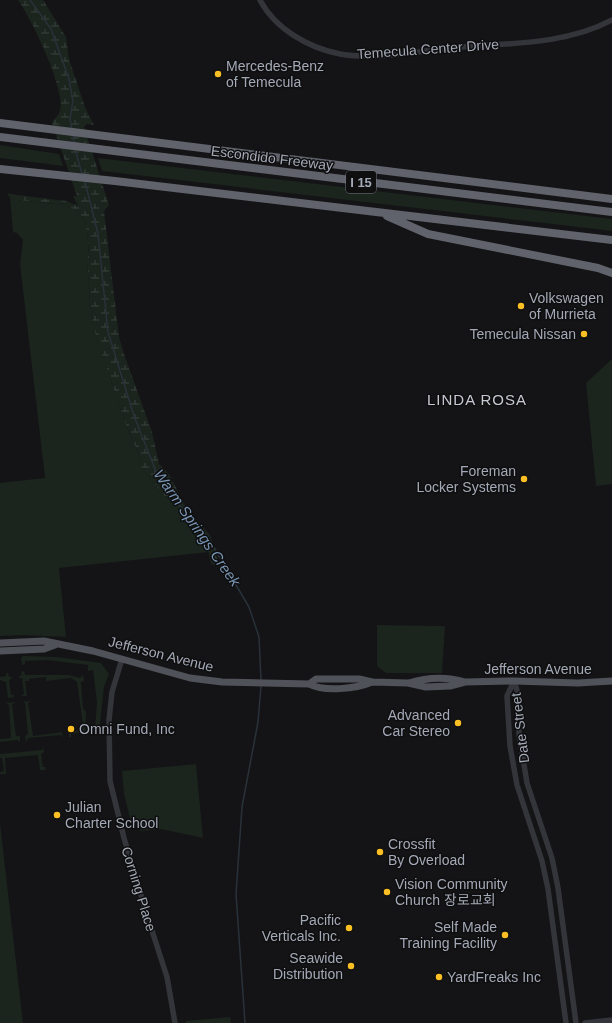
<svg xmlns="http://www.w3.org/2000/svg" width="612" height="1023" font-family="Helvetica,'Noto Sans KR',sans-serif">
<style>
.green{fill:#1b241d}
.wetland{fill:url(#wetland-marsh)}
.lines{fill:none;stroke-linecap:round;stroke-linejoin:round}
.stream{stroke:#29323a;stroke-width:1.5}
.tertiary{stroke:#34353b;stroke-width:5.5}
.primary{stroke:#50525a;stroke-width:7}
.motorway{stroke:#60636c;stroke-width:8}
.poi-dot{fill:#fdc024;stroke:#0f0f10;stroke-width:1.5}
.labels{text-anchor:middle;stroke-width:3;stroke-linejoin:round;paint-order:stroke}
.shield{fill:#0f0f10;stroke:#777b85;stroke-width:1}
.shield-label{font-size:13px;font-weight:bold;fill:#a4a9b7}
.street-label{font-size:14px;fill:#a4a9b7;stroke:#0f0f10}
.poi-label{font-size:14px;fill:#a4a9b7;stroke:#0f0f10;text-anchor:start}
.neighbourhood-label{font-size:15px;letter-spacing:1px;fill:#c6c8d2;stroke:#0f0f10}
.water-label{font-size:15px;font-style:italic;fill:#7995b4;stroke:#0f0f10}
</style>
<defs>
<pattern id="wetland-marsh" width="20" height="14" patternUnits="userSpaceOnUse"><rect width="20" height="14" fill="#1b241d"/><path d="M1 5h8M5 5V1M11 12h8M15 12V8" fill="none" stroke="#39413c"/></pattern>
</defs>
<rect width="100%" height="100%" fill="#141416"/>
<!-- green -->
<path class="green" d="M0,145L59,154L63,166L0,158Z
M98,158L612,219V231L102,171Z
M7,193L18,195V200L65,205L77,211L85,221L89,247L87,261L90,305L96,336L126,425L140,457L141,467L164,496L171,501L206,539L209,552L59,568L66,637L23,635L0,636V483L45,478L20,264L23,240L17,233L13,232L10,198Z
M612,359V484L596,486L586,383Z
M377,625L445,626L442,673H386L377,666Z
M23,656L56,657L101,663L109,674L104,687L99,732H91L92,729H95L97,702L93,670L88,671V665L48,660L25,661V664L22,665L21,658Z
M24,671L25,675H69L80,678L83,675L84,681L81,682L83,709L86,711L85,736H83L82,732L71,734V737H69V732L81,730L80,724H83L77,682L71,678L46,681V677L29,679V681H25L27,696H21L24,694L22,678H19V676L22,675L21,672Z
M6,673H8L9,677H13L9,680L11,695H14V697L8,698L6,682L0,680V677L6,676Z
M31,701L28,703L33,736L62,732L63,738L61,735L28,738L26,742L25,736L28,734L25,703L22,702Z
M15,702V703L12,704L16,736H20V742L17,740L0,742V739L11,738L9,705L6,703Z
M43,747L44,752L41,754L43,767H46L45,770H40L38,755L5,758L6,774H0V772L4,771L2,758H0V754L42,750Z
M196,764L203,838L161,829L141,831L136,824L131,822L124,794L122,771Z
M0,823L23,1023H0Z
M230,1017L231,1023H186V1021Z"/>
<!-- wetland -->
<path class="wetland" d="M18,0H43L66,37L69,59L85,107L94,125L87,124L84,127L109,205L104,211L119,337L124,354L152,432L159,464L169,474L186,508L210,535L220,567L211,564L206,539L171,501L164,496L141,467L140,457L126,425L96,337L90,305L87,261L89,247L85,221L77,211L65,205L18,200V195L66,201L78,206L73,196H77L52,123C54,118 59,116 60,110C66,89 31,18 18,0Z"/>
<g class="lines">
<!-- stream -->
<path class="stream" d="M30,0L51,29L69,79L73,101L70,119L72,130
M73,135L74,143
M75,149L82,174
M85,182L98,234L108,332L134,416L157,474L180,506L209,539L249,607L259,637L261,680
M245,1023L236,894L242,807L258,722L261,686"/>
<!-- tertiary -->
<path class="tertiary" d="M260,0C275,29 309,48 340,54C375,60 414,52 449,48C502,43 564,46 612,20
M122,659L112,692L109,720L110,781L124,838L146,912L167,977L175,1023
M514,681L507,696L510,746L517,785L542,861L548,889L566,1023
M514,681L519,697V734L527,783L552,858L558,888L576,1023
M585,1023L612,1020"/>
<!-- primary -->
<path class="primary" d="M0,643L44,641L93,651L190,678L222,682L309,684C324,692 356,689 372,682
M0,651L44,649L55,645
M409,683C428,677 445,676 465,682
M309,684L316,679H359L372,682L408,683L426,687L450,686L465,682L514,681L578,683L612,681"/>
<!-- motorway -->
<path class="motorway" d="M0,123L612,199
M0,137L612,212
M0,169L115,181L612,240
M387,216L428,234L598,268L612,273"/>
</g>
<!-- markers -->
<g class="poi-dot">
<circle cx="218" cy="74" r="4"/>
<circle cx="521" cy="306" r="4"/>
<circle cx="584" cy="334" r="4"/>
<circle cx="524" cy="479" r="4"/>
<circle cx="458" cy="723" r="4"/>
<circle cx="71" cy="729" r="4"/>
<circle cx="57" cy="815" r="4"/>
<circle cx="380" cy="852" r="4"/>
<circle cx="387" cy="892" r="4"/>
<circle cx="349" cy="928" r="4"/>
<circle cx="505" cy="935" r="4"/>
<circle cx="351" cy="966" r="4"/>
<circle cx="439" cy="977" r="4"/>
</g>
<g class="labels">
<!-- shield labels -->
<rect class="shield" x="346" y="171" width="30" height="22" rx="3"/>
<g class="shield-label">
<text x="361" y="187">I 15</text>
</g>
<!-- street labels -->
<g class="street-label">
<text transform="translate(428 49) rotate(-4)" y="5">Temecula Center Drive</text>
<text transform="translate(272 158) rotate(7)" y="5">Escondido Freeway</text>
<text transform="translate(161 654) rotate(14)" y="5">Jefferson Avenue</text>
<text x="538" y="674">Jefferson Avenue</text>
<text transform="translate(520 728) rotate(-97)" y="5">Date Street</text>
<text transform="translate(139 889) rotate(73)" y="5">Corning Place</text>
</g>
<!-- poi labels -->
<g class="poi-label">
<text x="226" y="71">Mercedes-Benz<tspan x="226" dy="16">of Temecula</tspan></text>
<text x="529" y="303">Volkswagen<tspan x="529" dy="16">of Murrieta</tspan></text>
<text x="576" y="339" text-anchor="end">Temecula Nissan</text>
<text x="516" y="476" text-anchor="end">Foreman<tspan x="516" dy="16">Locker Systems</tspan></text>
<text x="450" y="720" text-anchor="end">Advanced<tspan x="450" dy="16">Car Stereo</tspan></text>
<text x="79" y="734">Omni Fund, Inc</text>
<text x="65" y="812">Julian<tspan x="65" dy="16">Charter School</tspan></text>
<text x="388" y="849">Crossfit<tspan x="388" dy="16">By Overload</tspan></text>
<text x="395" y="889">Vision Community<tspan x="395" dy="16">Church 장로교회</tspan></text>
<text x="341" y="925" text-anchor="end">Pacific<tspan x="341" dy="16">Verticals Inc.</tspan></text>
<text x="497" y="932" text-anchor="end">Self Made<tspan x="497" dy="16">Training Facility</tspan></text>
<text x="343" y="963" text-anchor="end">Seawide<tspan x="343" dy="16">Distribution</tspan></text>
<text x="447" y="982">YardFreaks Inc</text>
</g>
<!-- neighbourhood labels -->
<g class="neighbourhood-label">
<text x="477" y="405">LINDA ROSA</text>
</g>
<!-- water labels -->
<g class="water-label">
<text transform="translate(197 528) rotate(55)" y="5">Warm Springs Creek</text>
</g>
</g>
</svg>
